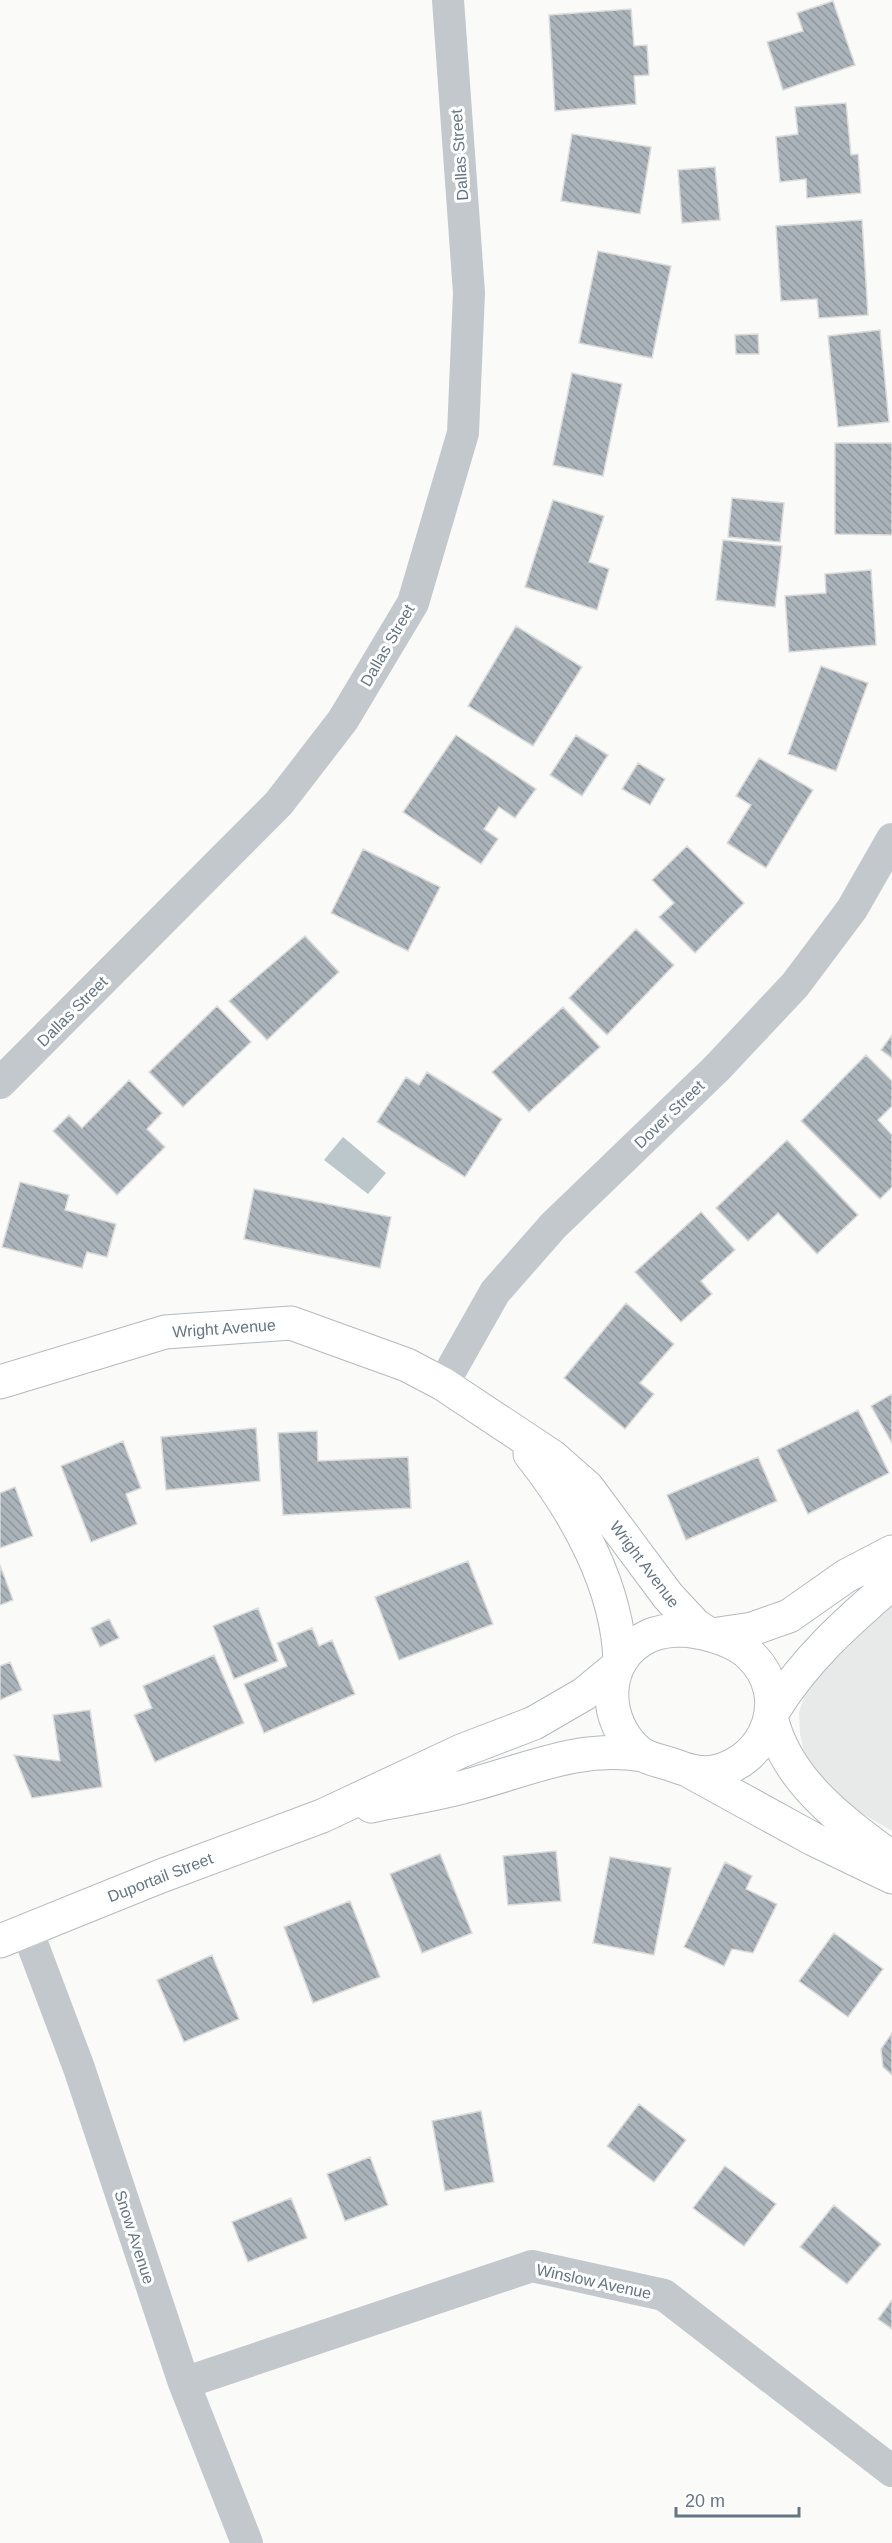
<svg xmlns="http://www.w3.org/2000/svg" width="892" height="2543" font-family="Helvetica,sans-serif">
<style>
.built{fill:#e8e9e9}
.water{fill:#bbc7cb}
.building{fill:url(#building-back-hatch);stroke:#dcdcda;stroke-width:1.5}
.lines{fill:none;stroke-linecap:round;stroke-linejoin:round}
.secondary-casing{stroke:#b3babf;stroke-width:35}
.street{stroke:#c3c8cc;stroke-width:32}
.secondary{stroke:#fff;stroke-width:33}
.labels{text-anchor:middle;stroke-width:6;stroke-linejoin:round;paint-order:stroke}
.street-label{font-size:16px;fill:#657683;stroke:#fff}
</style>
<defs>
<pattern id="building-back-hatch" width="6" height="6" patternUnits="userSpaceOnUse" patternTransform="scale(1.5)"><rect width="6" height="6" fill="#aab3b9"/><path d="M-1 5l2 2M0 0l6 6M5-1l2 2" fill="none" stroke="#8e969c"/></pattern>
</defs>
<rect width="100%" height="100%" fill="#fafaf8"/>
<!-- built -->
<path class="built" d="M892,1603V1831L846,1804L815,1773L804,1751L800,1734L799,1712L806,1692L821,1669Z"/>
<!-- water -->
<path class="water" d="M343,1137L386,1173L368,1194L324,1160Z"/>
<!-- building -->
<path class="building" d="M833,1L855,65L783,90L767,42L803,31L797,13Z
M631,9L634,46L647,45L649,75L634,76L636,104L555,111L549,15Z
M846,103L851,155L858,154L861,193L807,198L806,179L780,182L776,137L798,134L795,107Z
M572,134L651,147L640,214L561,201Z
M715,167L720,220L682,223L678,170Z
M862,220L868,315L819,318L817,299L781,301L776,226Z
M598,251L671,266L652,358L579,343Z
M880,330L889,422L838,427L828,336Z
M758,334L759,354H736L735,335Z
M572,373L622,384L603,476L553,465Z
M835,443H892V535L835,534Z
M732,498L784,503L780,542L728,537Z
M553,500L604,516L589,562L609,569L597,610L525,587Z
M723,540L782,546L775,607L716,600Z
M871,570L876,645L789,652L785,596L826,593L825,574Z
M516,626L582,667L533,746L468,706Z
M821,666L868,683L836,771L788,754Z
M456,735L536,789L515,818L499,807L484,829L498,839L481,864L403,812Z
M576,735L608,755L582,796L550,775Z
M759,758L813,790L766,868L727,843L751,805L736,796Z
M638,763L665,779L650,805L622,789Z
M687,846L744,903L695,953L659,917L674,903L652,880Z
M363,849L440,887L408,951L331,913Z
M636,929L674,965L607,1035L569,998Z
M305,936L339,972L267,1040L229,1001Z
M217,1006L251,1042L183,1107L149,1072Z
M563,1007L600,1047L529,1112L492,1072Z
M892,1035V1058L881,1050Z
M866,1055L892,1081V1106L878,1120L892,1135V1187L880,1199L801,1121Z
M427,1072L502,1119L465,1177L377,1122L406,1077L419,1085Z
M129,1080L162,1113L147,1129L165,1147L117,1195L53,1131L69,1115L82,1128Z
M787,1140L858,1215L817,1254L778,1213L748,1241L716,1208Z
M20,1182L69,1195L65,1210L116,1224L107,1257L87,1252L82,1268L2,1247Z
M254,1189L391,1217L380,1268L244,1239Z
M701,1212L735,1250L701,1281L712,1294L681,1322L635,1272Z
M626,1303L674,1344L640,1383L654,1394L625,1429L564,1378Z
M892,1394V1443L871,1406Z
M858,1410L889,1473L808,1514L777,1450Z
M256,1428L260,1481L166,1490L161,1437Z
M317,1431L318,1461L408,1457L411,1508L283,1515L278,1433Z
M123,1441L141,1488L126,1494L137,1524L91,1542L61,1466Z
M758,1457L777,1501L686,1540L667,1495Z
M15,1487L33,1536L0,1548V1493Z
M468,1561L493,1624L399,1660L375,1597Z
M0,1565L13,1600L0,1605Z
M258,1608L278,1661L234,1679L213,1626Z
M109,1619L119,1638L100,1647L91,1628Z
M312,1628L319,1646L332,1640L355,1694L264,1733L244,1684L287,1666L277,1643Z
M214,1655L244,1723L155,1762L134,1715L152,1708L143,1686Z
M10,1662L22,1690L0,1700V1666Z
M90,1710L102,1787L32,1798L14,1755L60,1761L53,1715Z
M556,1851L561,1901L508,1905L503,1856Z
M440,1854L472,1933L422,1953L390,1874Z
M610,1857L671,1868L654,1955L593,1943Z
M725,1862L752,1876L746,1889L777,1904L753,1953L732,1949L724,1966L684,1947Z
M350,1901L380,1977L313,2003L284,1927Z
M834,1933L883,1969L848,2017L799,1981Z
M212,1955L239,2019L184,2042L157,1980Z
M892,2033V2075L883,2067L881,2049Z
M639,2104L686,2140L654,2182L607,2146Z
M481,2111L494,2182L445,2191L432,2121Z
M370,2157L388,2205L345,2221L327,2174Z
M725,2166L776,2204L744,2246L693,2208Z
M291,2198L307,2238L248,2262L232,2222Z
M834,2205L881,2244L847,2284L800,2247Z
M892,2300V2329L878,2319Z"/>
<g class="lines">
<!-- secondary casing -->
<g class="secondary-casing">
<path id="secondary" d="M0,1382L165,1332L291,1323L407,1365L443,1384L553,1457L587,1487L668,1596L695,1625L707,1633
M530,1454C576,1512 618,1587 620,1662
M684,1630C707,1633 734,1639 751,1656C792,1696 768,1761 714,1772C699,1775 684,1769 670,1764C661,1761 648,1759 640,1753C602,1723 600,1658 649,1636C660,1631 672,1630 684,1630Z
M712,1635L752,1629L789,1616L846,1576L892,1552
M772,1713C803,1661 846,1623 892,1583
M771,1717C786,1781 842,1821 892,1858
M691,1772L813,1839L892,1877
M371,1806C405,1799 440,1794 474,1784C533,1768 580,1745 643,1755
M0,1941L161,1876L322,1816L461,1751L534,1723L584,1694L618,1666"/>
</g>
<!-- street -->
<path class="street" d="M0,1083L279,803L343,720L413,603L463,433L469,293L448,0
M443,1384L495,1292L553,1226L717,1068L795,985L852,909L892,839
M27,1930L79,2068L184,2383L247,2543
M184,2383L532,2266L664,2295L892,2471"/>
<!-- secondary -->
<use href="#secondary" class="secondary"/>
</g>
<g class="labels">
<!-- street labels -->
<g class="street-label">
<text transform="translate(459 155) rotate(-94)" y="6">Dallas Street</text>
<text transform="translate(387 645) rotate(-60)" y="6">Dallas Street</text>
<text transform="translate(72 1011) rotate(-45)" y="6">Dallas Street</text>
<text transform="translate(669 1114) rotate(-44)" y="6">Dover Street</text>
<text transform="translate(224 1328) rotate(-4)" y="6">Wright Avenue</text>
<text transform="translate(645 1564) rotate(53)" y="6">Wright Avenue</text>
<text transform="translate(160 1877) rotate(-21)" y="6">Duportail Street</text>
<text transform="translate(135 2237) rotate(72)" y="6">Snow Avenue</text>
<text transform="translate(594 2281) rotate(12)" y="6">Winslow Avenue</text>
</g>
</g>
<!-- scale -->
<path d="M676 2507v9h123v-9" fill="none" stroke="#657683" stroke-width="3"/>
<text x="685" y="2507" font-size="18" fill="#657683" stroke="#ffffff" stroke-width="4.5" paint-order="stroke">20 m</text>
</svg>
